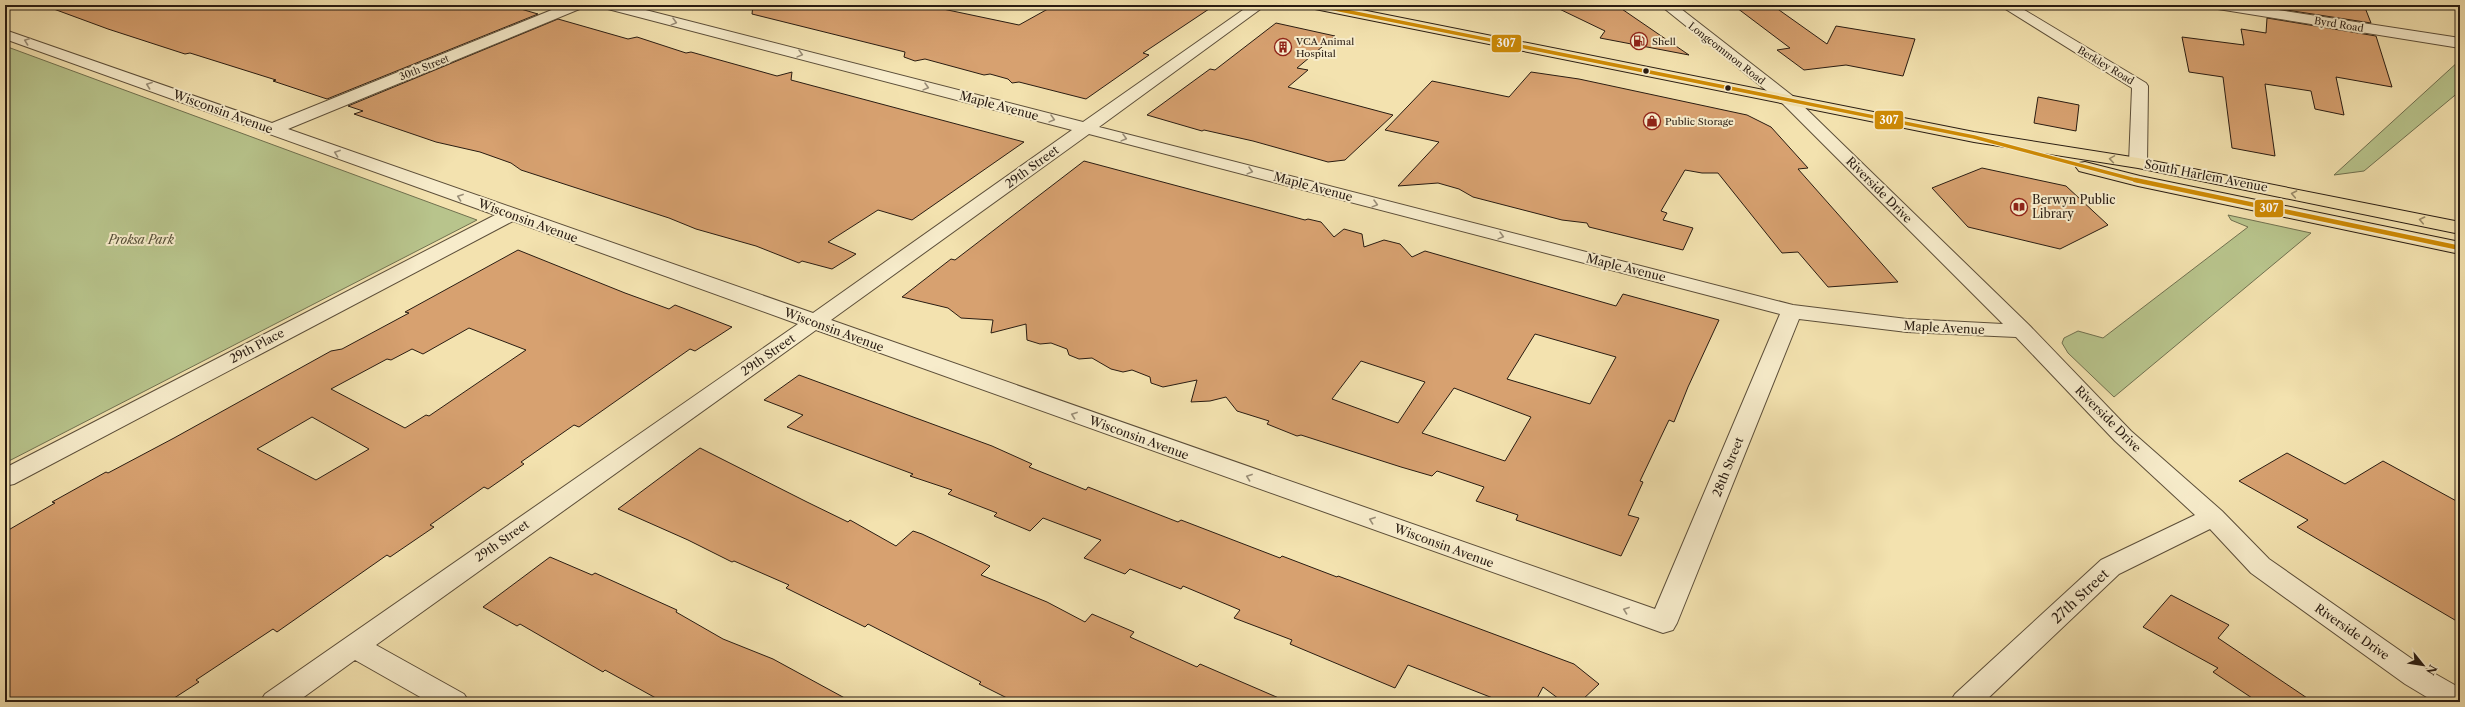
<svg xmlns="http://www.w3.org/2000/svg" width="2465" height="707" font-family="'Libre Caslon Text',serif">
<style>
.green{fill:#b8c48c;stroke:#70704f}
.building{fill:#d7a170;stroke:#291c12;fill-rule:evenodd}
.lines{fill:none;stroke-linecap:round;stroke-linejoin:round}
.minor-casing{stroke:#5c4e39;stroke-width:2}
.major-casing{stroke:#291c12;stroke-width:2}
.minor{fill:#f7eccb;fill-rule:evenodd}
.major{fill:#f3e2af;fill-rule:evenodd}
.bus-1-far1-casing{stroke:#f7eccb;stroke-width:5.5}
.bus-1-casing{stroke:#f7eccb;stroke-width:8}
.bus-1-far1{stroke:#ce8a04;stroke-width:3.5}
.bus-1{stroke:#ce8a04;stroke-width:4.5}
.oneway{stroke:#9a8e78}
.oneway2{stroke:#988968}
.bus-dot{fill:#291c12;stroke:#f7eccb;stroke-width:1.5}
.labels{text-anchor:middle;stroke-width:4;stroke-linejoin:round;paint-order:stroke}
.far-street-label{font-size:10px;fill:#291c12;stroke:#f7eccb}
.far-poi-label{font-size:10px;fill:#291c12;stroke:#f7eccb;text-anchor:start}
.street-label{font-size:12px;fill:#291c12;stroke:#f7eccb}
.poi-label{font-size:12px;fill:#291c12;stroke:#f7eccb;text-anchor:start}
.park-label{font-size:12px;font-style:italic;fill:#544e37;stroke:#f7eccb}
.near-street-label{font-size:14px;fill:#291c12;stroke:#f7eccb}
.line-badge{stroke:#f7eccb;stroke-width:1.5}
.badge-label{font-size:11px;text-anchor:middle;font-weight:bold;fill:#fff}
</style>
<rect width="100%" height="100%" fill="#f3e2af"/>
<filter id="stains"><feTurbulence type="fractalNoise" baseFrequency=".005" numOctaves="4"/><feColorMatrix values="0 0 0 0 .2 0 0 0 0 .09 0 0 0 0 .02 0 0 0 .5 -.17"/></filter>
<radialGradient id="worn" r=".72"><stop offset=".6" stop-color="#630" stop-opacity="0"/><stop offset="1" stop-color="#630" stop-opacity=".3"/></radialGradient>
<!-- green -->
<path class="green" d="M5,46L477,220L5,463Z
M2460,60V91L2364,171L2334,175Z
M2228,215L2311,233L2114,397L2068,353L2062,343L2064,338L2078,331L2103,338L2248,227L2231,220Z"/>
<!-- building -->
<path class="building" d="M52,5H507L538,14L327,99L273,81L276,80L190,53L185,54L108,29L51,8Z
M753,5H924L1019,25L1055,5H1215L1143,53L1149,55L1086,99L1019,82L1012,83L1008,79L990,74L984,75L925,59L915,61L904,57L905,52L752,14Z
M1551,5H1616L1689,55L1600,38L1605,31Z
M1733,5H1772L1827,44L1836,26L1915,39L1903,76L1846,65L1804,70L1777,50L1790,48Z
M2268,5H2364L2371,23L2267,7Z
M2267,18L2376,36L2392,87L2336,77L2344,115L2315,109L2311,91L2265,84L2275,156L2232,148L2223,77L2189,72L2182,37L2244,45L2241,29L2266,33Z
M558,19L628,39L637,37L686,53L691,52L777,76L792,72L791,80L1024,142L912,220L878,210L828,242L856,254L832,269L802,261L799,263L756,246L696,229L669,218L521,170L511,163L480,152L436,142L354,114L363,111L348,106Z
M1276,23L1335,36L1297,68L1308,70L1288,87L1393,115L1345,160L1328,162L1253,141L1204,130L1202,131L1147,115L1210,69L1215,70Z
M1531,72L1579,79L1747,115L1771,127L1808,168L1798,169L1898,282L1828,287L1798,252L1782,253L1718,173H1702L1685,170L1661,211L1667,213L1663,220L1693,228L1683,250L1589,227L1587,223L1562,220L1473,197L1459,189L1438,183L1398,186L1439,142L1385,130L1432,81L1509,97Z
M2038,97L2079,105L2076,131L2034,123Z
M1084,161L1305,220L1308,219L1321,222L1334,237L1344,229L1362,234L1364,247L1384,240L1400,244L1412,257L1425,251L1616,306L1623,294L1719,320L1688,387L1674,422L1669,420L1640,481L1643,482L1628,515L1639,518L1621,556L1516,520L1518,515L1476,501L1484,487L1437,471L1432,476L1401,467L1301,435L1297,436L1267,424L1269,421L1237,411L1226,397L1210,401L1191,402L1197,380L1163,387L1151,383L1150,377L1132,370L1123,372L1111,369L1092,358L1079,359L1069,355L1067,349L1051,343L1040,344L1027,340L1026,324L991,333L993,320L961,318L948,308L902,297L951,259L955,260ZM1535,334L1616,357L1590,404L1507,379ZM1361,361L1425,382L1398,423L1332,399ZM1454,388L1531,417L1505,461L1422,433Z
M1982,168L2066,186L2108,225L2060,249L1968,227L1932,188Z
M518,250L625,293L669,309L675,305L732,327L695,351L690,349L579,427L574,425L521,462L524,464L488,489L484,487L430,525L434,527L390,557L387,555L277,632L273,629L196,680L199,682L168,702H16L5,695V532L55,503L52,502L106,472L108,473L174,438L331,351L342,349L409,313L405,312ZM469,328L526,350L429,416L426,415L405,428L331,389L387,359L391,360L412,349L423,354ZM312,417L369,449L316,480L257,449Z
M799,375L992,446L1032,464L1029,467L1086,490L1088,487L1178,522L1181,520L1280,558L1282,556L1337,577L1338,576L1574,664L1599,684L1580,702H1563L1543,687L1535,702H1503L1408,665L1395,688L1290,644L1292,640L1234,618L1240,610L1183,586L1181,589L1130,569L1125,574L1084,558L1101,540L1043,518L1030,531L994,516L997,513L948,494L952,490L910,476L913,474L787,427L803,415L764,400Z
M700,448L807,502L848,522L850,520L896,546L913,531L922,534L990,566L981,575L1047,602L1085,622L1092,614L1134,632L1130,637L1197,667L1200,664L1288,702H1015L979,684L981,682L868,624L865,627L786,588L789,585L734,561L732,562L688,540L618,509Z
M2287,453L2345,484L2383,461L2460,503V623L2297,527L2308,520L2239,481Z
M550,557L592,575L595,573L677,610L676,612L723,639L773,659L852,702H663L605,670L603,672L520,624L517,626L483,607Z
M2171,595L2229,625L2218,638L2313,702H2258L2213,672L2218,668L2143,627Z"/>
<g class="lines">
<!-- minor casing -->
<g class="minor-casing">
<path id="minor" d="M564,5H584L582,8L288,129L813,313L1072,130L604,8L602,5H626L1083,122L1250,5H1266L1099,127L1793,305L1907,319L2003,324L1782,103L1660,5H1676L1794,97L2030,326L2131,431L2222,511L2269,559L2425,668L2460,688V702H2435L2405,684L2251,573L2210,529L2119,574L1984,702H1950L1955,694L2101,560L2195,515L2115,441L2016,337L1907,332L1799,319L1677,623L1673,630L1663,633L816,330L376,645L464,694L469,702H429L355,660L297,702H260L265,694L798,324L513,221L14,484L5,486V468L495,215L5,39V30L272,123ZM1089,134L1780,314L1655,609L831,320Z
M1999,5H2016L2146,83L2148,86L2147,163L2144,167H2132L2129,163L2132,88Z
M2211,5H2246L2460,38V48L2218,9Z"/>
</g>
<!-- major casing -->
<g class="major-casing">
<path id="major" d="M1308,5H1337L1974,132L2138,158L2460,222V234L2138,168L1974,142L1315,9Z
M2085,162L2140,176L2460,242V254L2138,186L2079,171L2076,167L2079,163Z"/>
</g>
<!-- minor -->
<use href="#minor" class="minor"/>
<!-- major -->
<use href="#major" class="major"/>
<!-- bus-1-far1 casing -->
<g class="bus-1-far1-casing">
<path id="bus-1-far1" d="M1315,5L1974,137L2139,181"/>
</g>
<!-- bus-1 casing -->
<g class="bus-1-casing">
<path id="bus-1" d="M2135,180L2460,248"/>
</g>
<!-- bus-1-far1 -->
<use href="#bus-1-far1" class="bus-1-far1"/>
<!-- bus-1 -->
<use href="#bus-1" class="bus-1"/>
</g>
<!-- one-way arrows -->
<defs><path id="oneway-chevron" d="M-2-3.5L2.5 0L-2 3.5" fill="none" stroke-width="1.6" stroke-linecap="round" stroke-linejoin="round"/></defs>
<g class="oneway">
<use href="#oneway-chevron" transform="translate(674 22) rotate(15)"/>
<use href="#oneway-chevron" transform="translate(27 41) rotate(-160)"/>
<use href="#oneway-chevron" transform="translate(800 54) rotate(15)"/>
<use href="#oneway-chevron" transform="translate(149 85) rotate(-160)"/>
<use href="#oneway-chevron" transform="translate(926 87) rotate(15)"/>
<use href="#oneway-chevron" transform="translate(1052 119) rotate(15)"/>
<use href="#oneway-chevron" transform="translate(1124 138) rotate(15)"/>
<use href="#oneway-chevron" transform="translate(337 153) rotate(-160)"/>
<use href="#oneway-chevron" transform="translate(1250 171) rotate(15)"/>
<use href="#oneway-chevron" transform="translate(460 197) rotate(-160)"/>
<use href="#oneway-chevron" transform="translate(1375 204) rotate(15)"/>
<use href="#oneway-chevron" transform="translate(1501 236) rotate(15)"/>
<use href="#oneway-chevron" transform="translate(1074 415) rotate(-160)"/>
<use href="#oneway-chevron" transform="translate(1249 477) rotate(-160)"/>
<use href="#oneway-chevron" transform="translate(1372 520) rotate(-160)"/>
<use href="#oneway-chevron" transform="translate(1626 610) rotate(-160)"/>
</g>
<g class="oneway2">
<use href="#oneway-chevron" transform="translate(2112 159) rotate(-171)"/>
<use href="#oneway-chevron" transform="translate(2294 194) rotate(-169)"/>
<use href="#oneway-chevron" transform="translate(2422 220) rotate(-168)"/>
</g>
<!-- icons -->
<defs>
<g id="fuel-ring" transform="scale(0.9)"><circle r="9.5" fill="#f7eccb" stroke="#8f2418" stroke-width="1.5"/><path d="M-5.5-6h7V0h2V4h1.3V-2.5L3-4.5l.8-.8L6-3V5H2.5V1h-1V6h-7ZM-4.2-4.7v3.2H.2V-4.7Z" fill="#8f2418"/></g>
<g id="building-ring" transform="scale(0.9)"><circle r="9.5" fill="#f7eccb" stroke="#8f2418" stroke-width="1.5"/><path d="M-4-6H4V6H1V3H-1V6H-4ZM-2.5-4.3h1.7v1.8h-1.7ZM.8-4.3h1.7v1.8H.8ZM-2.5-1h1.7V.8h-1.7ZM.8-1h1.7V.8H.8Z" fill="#8f2418"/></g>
<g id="shop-ring" transform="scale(0.9)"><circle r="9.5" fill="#f7eccb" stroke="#8f2418" stroke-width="1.5"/><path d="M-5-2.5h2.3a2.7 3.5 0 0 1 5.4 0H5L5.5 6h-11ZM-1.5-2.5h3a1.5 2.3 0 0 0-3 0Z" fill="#8f2418"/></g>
<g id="library-ring" transform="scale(0.9)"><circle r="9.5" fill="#f7eccb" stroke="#8f2418" stroke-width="1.5"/><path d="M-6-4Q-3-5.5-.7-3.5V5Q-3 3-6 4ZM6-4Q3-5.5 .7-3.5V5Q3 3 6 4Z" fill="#8f2418"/></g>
</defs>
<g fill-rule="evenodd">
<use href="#fuel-ring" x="1639" y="41"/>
<use href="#building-ring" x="1283" y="47"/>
<use href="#shop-ring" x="1652" y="121"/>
<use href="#library-ring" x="2019" y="207"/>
</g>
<!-- markers -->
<g class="bus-dot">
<circle cx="1646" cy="71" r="3.5"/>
<circle cx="1728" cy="88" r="3.5"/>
</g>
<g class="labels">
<!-- far-street labels -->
<g class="far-street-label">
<text transform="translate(2339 24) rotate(9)" y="4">Byrd Road</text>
<text transform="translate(1727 53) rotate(38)" y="4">Longcommon Road</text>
<text transform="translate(2106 65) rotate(31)" y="4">Berkley Road</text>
<text transform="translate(424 67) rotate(-22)" y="4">30th Street</text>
</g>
<!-- far-poi labels -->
<g class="far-poi-label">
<text x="1296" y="45">VCA Animal<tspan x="1296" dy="12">Hospital</tspan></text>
<text x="1652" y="45">Shell</text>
<text x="1665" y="125">Public Storage</text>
</g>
<!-- street labels -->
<g class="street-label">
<text transform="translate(999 106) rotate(15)" y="4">Maple Avenue</text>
<text transform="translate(223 112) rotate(20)" y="4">Wisconsin Avenue</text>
<text transform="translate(1032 167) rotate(-36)" y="4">29th Street</text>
<text transform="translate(2206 176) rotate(11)" y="4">South Harlem Avenue</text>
<text transform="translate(1313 187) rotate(15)" y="4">Maple Avenue</text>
<text transform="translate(1879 190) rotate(45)" y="4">Riverside Drive</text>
<text transform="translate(528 221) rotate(20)" y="4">Wisconsin Avenue</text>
<text transform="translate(1626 268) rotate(14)" y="4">Maple Avenue</text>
<text transform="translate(1944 328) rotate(3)" y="4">Maple Avenue</text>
<text transform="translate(834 330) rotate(20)" y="4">Wisconsin Avenue</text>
<text transform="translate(257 346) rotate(-28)" y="4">29th Place</text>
<text transform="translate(768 355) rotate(-35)" y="4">29th Street</text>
<text transform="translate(2108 419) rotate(45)" y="4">Riverside Drive</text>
<text transform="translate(1139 438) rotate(20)" y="4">Wisconsin Avenue</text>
<text transform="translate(1728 467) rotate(-68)" y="4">28th Street</text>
<text transform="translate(502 541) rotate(-35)" y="4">29th Street</text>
<text transform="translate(1444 546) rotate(20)" y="4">Wisconsin Avenue</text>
<text transform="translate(2352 632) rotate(35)" y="4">Riverside Drive</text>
</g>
<!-- poi labels -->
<g class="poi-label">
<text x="2032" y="204">Berwyn Public<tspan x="2032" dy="14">Library</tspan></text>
</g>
<!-- park labels -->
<g class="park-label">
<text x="141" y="244">Proksa Park</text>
</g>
<!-- near-street labels -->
<g class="near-street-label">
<text transform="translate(2080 596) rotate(-43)" y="5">27th Street</text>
</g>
</g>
<g class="line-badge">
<rect x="1491" y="34" width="31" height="19" rx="4" fill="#ce8a04"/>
<rect x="1874" y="110" width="30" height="20" rx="4" fill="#ce8a04"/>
<rect x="2254" y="199" width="30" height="19" rx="4" fill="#ce8a04"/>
</g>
<g class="badge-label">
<text x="1506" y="47">307</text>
<text x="1889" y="124">307</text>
<text x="2269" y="212">307</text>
</g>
<!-- margin -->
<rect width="2465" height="707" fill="none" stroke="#f3e2af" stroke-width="20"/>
<rect x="6" y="6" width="2453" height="695" fill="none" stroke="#291c12" stroke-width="2"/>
<rect x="10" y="10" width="2445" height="687" fill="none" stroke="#291c12"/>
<!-- north arrow -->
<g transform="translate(2423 665) rotate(120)" stroke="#f7eccb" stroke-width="3" paint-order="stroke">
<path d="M0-3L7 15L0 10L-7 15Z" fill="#291c12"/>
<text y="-6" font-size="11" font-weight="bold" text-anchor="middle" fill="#291c12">N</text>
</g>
<rect width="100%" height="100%" filter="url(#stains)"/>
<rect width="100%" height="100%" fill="url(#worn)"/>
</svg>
